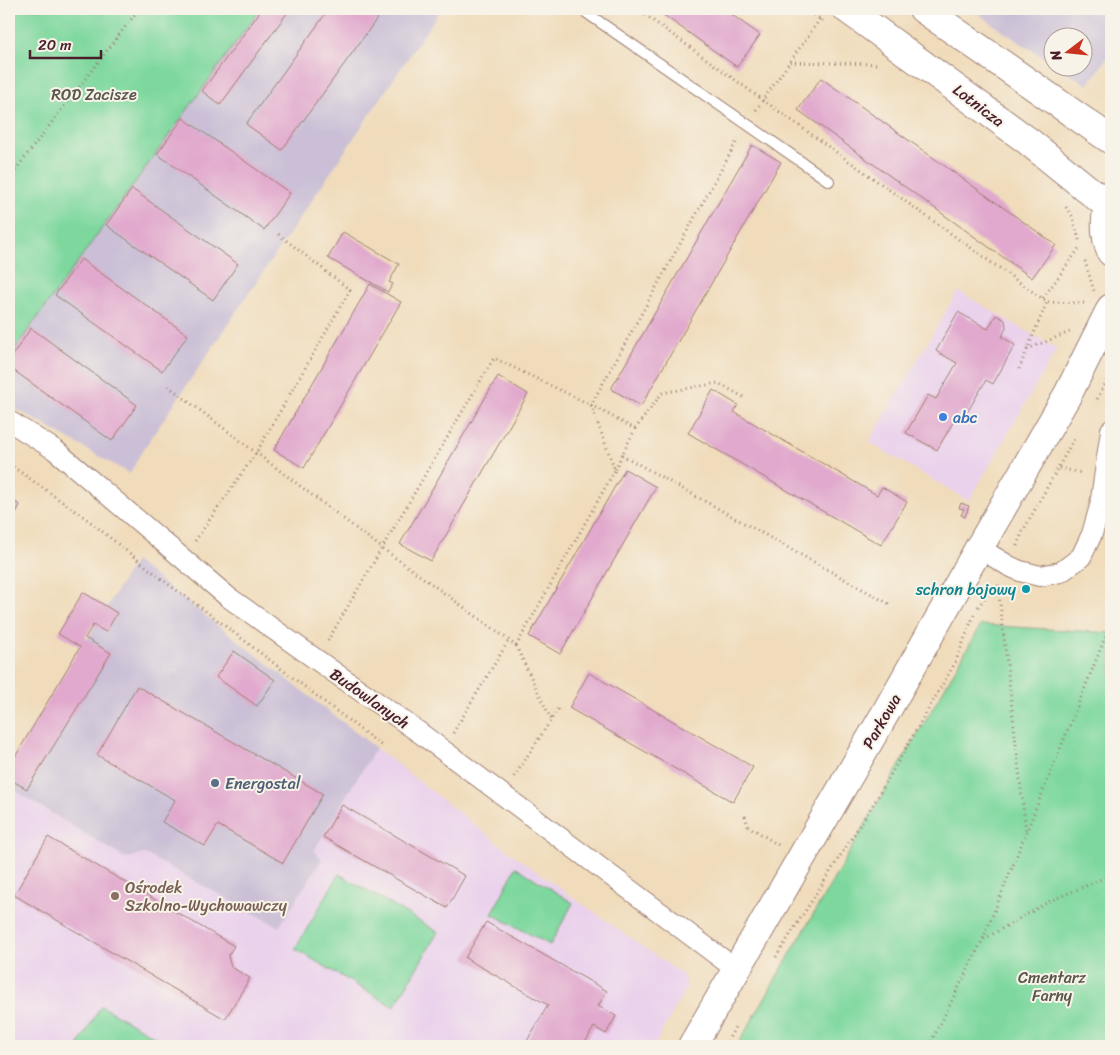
<svg xmlns="http://www.w3.org/2000/svg" width="1120" height="1055" font-family="Sriracha,sans-serif">
<style>
.built{fill:#ead1ec}
.industrial{fill:#cabfd6}
.green{fill:#7ed89e;stroke:#647c64}
.building{fill:#e1a9cd}
.lines{fill:none;stroke-linecap:round;stroke-linejoin:round}
.lane-casing{stroke:#9d7e73;stroke-width:12}
.street-casing{stroke:#9d7e73;stroke-width:22}
.secondary-casing{stroke:#9d7e73;stroke-width:30}
.primary-casing{stroke:#9d7e73;stroke-width:30}
.path{stroke:#9d7e73;stroke-width:3;stroke-dasharray:1 4;stroke-linecap:butt}
.lane{stroke:#fff;stroke-width:10}
.street{stroke:#fff;stroke-width:20}
.secondary{stroke:#fff;stroke-width:28}
.primary{stroke:#fff;stroke-width:28}
.shop-dot{fill:#3f7fe0;stroke:#f7f3e8;stroke-width:2}
.culture-dot{fill:#0f9aa8;stroke:#f7f3e8;stroke-width:2}
.service-dot{fill:#5c6f8a;stroke:#f7f3e8;stroke-width:2}
.education-dot{fill:#8d6e63;stroke:#f7f3e8;stroke-width:2}
.labels{text-anchor:middle;stroke-width:4;stroke-linejoin:round;paint-order:stroke}
.park-label{font-size:16px;fill:#5a564e;stroke:#f7f3e8}
.street-label{font-size:16px;fill:#4a1f2b;stroke:#f7f3e8}
.shop-label{font-size:16px;fill:#366cbe;stroke:#f7f3e8;text-anchor:start}
.culture-label{font-size:16px;fill:#0d838f;stroke:#f7f3e8;text-anchor:end}
.service-label{font-size:16px;fill:#4e5e75;stroke:#f7f3e8;text-anchor:start}
.education-label{font-size:16px;fill:#785e54;stroke:#f7f3e8;text-anchor:start}
</style>
<rect width="100%" height="100%" fill="#f7f3e8"/>
<filter id="ink" filterUnits="userSpaceOnUse"><feTurbulence type="fractalNoise" baseFrequency=".02" numOctaves="2"/><feDisplacementMap in="SourceGraphic" scale="10" xChannelSelector="R" yChannelSelector="G"/><feConvolveMatrix kernelMatrix="1 2 1 2 8 2 1 2 1" color-interpolation-filters="sRGB"/></filter>
<filter id="wash" filterUnits="userSpaceOnUse"><feTurbulence type="fractalNoise" baseFrequency=".0096" numOctaves="4" result="noise"/><feDisplacementMap in="SourceGraphic" scale="20" xChannelSelector="R" yChannelSelector="G"/><feGaussianBlur stdDeviation="1.12" result="paint"/><feColorMatrix in="noise" values="0 0 0 0 0 0 0 0 0 0 0 0 0 0 0 0 0 1.4 0 .05"/><feComposite in="paint" operator="in"/></filter>
<g filter="url(#wash)">
<rect width="100%" height="100%" fill="#f0dcbb"/>
<!-- built -->
<path class="built" d="M958,291L1057,349L969,501L869,442Z
M376,748L512,854L684,976L687,987L654,1046H9V787L125,858L145,854L279,927L322,859L313,852L341,804Z"/>
<!-- industrial -->
<path class="industrial" d="M260,9H441L139,456L130,474L9,405V357Z
M972,9H1111V53L1088,85L1060,68H1082V38H1052V63L1005,33Z
M135,561L376,748L341,804L314,851L322,859L279,927L145,854L125,858L9,787V767Z"/>
<!-- green -->
<path class="green" d="M9,9H260L9,357Z
M981,625L1111,633V1046H737Z
M516,867L573,903L550,945L492,914Z
M339,874L438,932L394,1007L295,949Z
M101,1006L171,1046H78Z"/>
<g id="blocks">
<!-- building -->
<path class="building" d="M262,9H290L220,105L202,91Z
M329,9H384L282,150L246,124Z
M655,9H724L760,35L737,67Z
M821,78L1056,245L1032,278L798,110Z
M183,118L290,193L264,230L157,154Z
M752,145L781,162L641,406L611,389Z
M132,189L238,264L213,300L106,225Z
M343,232L399,264L389,282L393,284L388,292L328,258Z
M81,259L188,335L162,371L55,295Z
M370,284L401,302L304,468L274,450Z
M958,312L988,329L996,315L1005,320L1006,327L1002,337L1015,345L993,384L986,380L965,416L959,412L937,450L906,433L928,395L936,399L957,363L936,351Z
M31,328L137,405L112,441L9,367V360Z
M498,376L528,394L431,561L400,544Z
M713,390L738,405L734,412L877,495L882,487L907,502L881,545L688,433Z
M625,469L656,487L560,654L529,636Z
M9,499L20,505L9,526Z
M961,503L969,506L965,517L961,515L964,509L959,508Z
M83,592L117,613L106,632L93,625L85,638L111,653L27,789L9,779V767L80,647L58,634Z
M234,651L275,680L257,706L216,677Z
M589,673L753,767L733,802L569,708Z
M137,686L323,794L283,863L218,825L205,846L162,822L175,800L97,755Z
M342,805L465,876L447,908L323,837Z
M48,837L234,946L228,956L231,967L250,978L225,1019L14,895Z
M486,922L607,991L598,1006L616,1016L606,1034L594,1027L583,1046L576,1045V1046H524L548,1005L465,958Z"/>
</g>
</g>
<g filter="url(#ink)">
<use href="#blocks" fill-opacity="0" stroke="#9d7e73" stroke-width="1"/>
<g class="lines">
<!-- lane casing -->
<g class="lane-casing">
<path id="lane" d="M581,9L829,181"/>
</g>
<!-- street casing -->
<g class="street-casing">
<path id="street" d="M9,421L55,450L228,597L420,733L737,970
M979,548L1009,566L1020,571L1040,576L1061,572L1081,557L1092,534L1100,506L1111,430"/>
</g>
<!-- secondary casing -->
<g class="secondary-casing">
<path id="secondary" d="M692,1046L886,712L979,548L1068,394L1111,308"/>
</g>
<!-- primary casing -->
<g class="primary-casing">
<path id="primary" d="M847,9L1028,141L1107,205
M923,9L1111,140
M1111,194C1105,213 1103,233 1111,252"/>
</g>
<!-- path -->
<path class="path" d="M637,9L763,100L1047,302L1087,303
M806,9L824,22
M790,62L879,64
M756,110L820,19
M9,178L139,9
M1066,207L1072,216L1080,243
M1085,261L1094,291
M1043,298L1081,246
M1027,349L1070,332
M1019,369L1047,302
M168,386L382,548L327,642
M1097,399L1111,373
M635,429L662,393L718,383L747,399
M9,464L88,520L168,584L207,612L382,746
M1059,468L1082,473
M615,469L622,455L891,605
M195,541L256,453L350,290L278,234
M1017,546L1022,533L1075,437
M998,585L1026,832
M978,607L995,584
M516,646L615,470L591,405L738,139
M551,719L516,646L502,635L382,548L494,358L591,405L635,429L622,455
M453,733L509,640
M514,777L558,709
M745,816L748,826L780,846
M984,939L1050,901L1111,875
M776,957L877,798L955,663L975,612
M725,1046L735,1027
M929,1046L983,939L1111,623"/>
<!-- lane -->
<use href="#lane" class="lane"/>
<!-- street -->
<use href="#street" class="street"/>
<!-- secondary -->
<use href="#secondary" class="secondary"/>
<!-- primary -->
<use href="#primary" class="primary"/>
</g>
</g>
<!-- markers -->
<circle class="shop-dot" cx="943" cy="417" r="5"/>
<circle class="culture-dot" cx="1026" cy="589" r="5"/>
<circle class="service-dot" cx="215" cy="783" r="5"/>
<circle class="education-dot" cx="115" cy="896" r="5"/>
<g class="labels">
<!-- park labels -->
<g class="park-label">
<text x="94" y="100">ROD Zacisze</text>
<text x="1052" y="983">Cmentarz<tspan x="1052" dy="18">Farny</tspan></text>
</g>
<!-- street labels -->
<g class="street-label">
<text transform="translate(979 105) rotate(37)" y="6">Lotnicza</text>
<text transform="translate(370 698) rotate(35)" y="6">Budowlanych</text>
<text transform="translate(881 721) rotate(-60)" y="6">Parkowa</text>
</g>
<!-- shop labels -->
<g class="shop-label">
<text x="953" y="423">abc</text>
</g>
<!-- culture labels -->
<g class="culture-label">
<text x="1016" y="595">schron bojowy</text>
</g>
<!-- service labels -->
<g class="service-label">
<text x="225" y="789">Energostal</text>
</g>
<!-- education labels -->
<g class="education-label">
<text x="125" y="893">Ośrodek<tspan x="125" dy="18">Szkolno-Wychowawczy</tspan></text>
</g>
</g>
<!-- margin -->
<rect width="1120" height="1055" fill="none" stroke="#f7f3e8" stroke-width="30"/>
<!-- north arrow -->
<g transform="translate(1068 52) rotate(254)"><circle r="24" fill="#f7f3e8" stroke="#b29e9c"/>
<path d="M0-4L9 19L0 12L-9 19Z" fill="#c8321e"/>
<text y="-8" font-size="14" font-weight="bold" text-anchor="middle" fill="#4a1f2b">N</text>
</g>
<!-- scale -->
<path d="M30 50v8h71v-8" fill="none" stroke="#4a1f2b" stroke-width="2.5"/>
<text x="38" y="50" font-size="15" fill="#4a1f2b" stroke="#f7f3e8" stroke-width="4" paint-order="stroke">20 m</text>
</svg>
